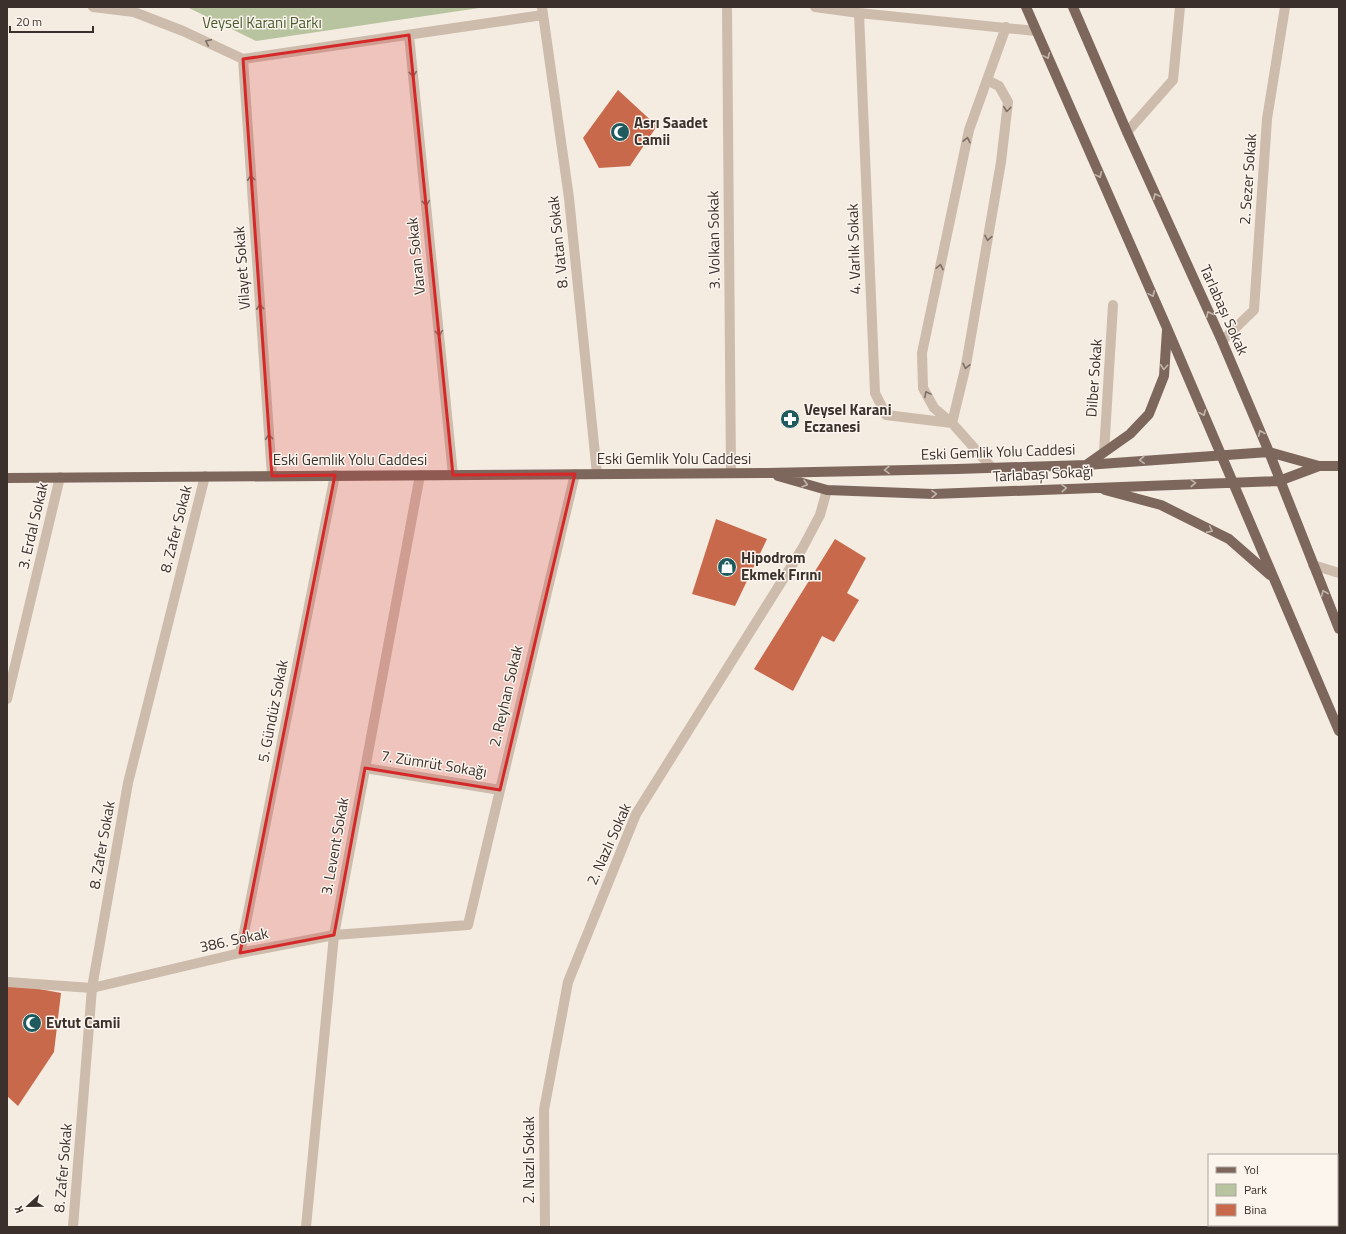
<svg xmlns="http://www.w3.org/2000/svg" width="1346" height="1234" font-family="'Titillium Web',sans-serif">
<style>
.green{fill:#b8c4a0}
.building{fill:#c8694b}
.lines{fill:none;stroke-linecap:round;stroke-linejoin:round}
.minor{stroke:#cdbbac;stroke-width:10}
.major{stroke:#7d675c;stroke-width:10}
.oneway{stroke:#7d6f65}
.oneway2{stroke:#c2b5ac}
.marked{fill:#d62828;fill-opacity:0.2;stroke:#d62828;stroke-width:3;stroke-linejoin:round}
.labels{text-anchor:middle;stroke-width:3;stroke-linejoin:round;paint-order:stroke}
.park-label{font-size:15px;fill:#4a5a2e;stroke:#fbf5ee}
.poi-label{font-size:15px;font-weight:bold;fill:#3b302b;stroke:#fbf5ee;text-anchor:start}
.street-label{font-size:15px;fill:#3b302b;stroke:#fbf5ee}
</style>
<rect width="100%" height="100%" fill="#f4ebe1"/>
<!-- green -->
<path class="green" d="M187,7H486L256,41Z"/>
<!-- building -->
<path class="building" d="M618,90L657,126L630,166L599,168L583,138Z
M716,519L767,539L735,606L692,594Z
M835,539L866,558L847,593L859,600L834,642L822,636L793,691L754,669Z
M7,983L61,993L54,1052L18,1106L7,1096Z"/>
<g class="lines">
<!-- minor -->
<path class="minor" d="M93,7L134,12L183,31L243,59
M542,7L569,198L597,474
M727,7L731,473
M815,7L859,13L1036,31
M859,13L875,393L886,415L952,423
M409,35L453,475
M243,59L272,476
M243,59L543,15
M1127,132L1173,80L1180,7
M1222,341L1254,310L1267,119L1285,7
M952,423L966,365L1001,162L1008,102L999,86L987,80
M1104,452L1113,305
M992,468L952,423L934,408L923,388L922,353L969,130L1006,27
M1313,565L1339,573
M7,699L60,477
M365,768L500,790
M240,953L335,475
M7,982L92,988L240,953L334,935L468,925L575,474
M73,1227L92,988L128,783L205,476
M306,1227L334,935L420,475
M545,1227L544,1110L568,982L636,814L802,549L820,515L827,490"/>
<!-- major -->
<path class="major" d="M1026,7L1167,328L1339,731
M1073,7L1127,132L1222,341L1269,452L1339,629
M1086,465L1130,434L1149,414L1164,376L1167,330
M778,476L827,490L933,494L1279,481L1319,466
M7,478L767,473L957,469L1086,465L1269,452L1319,466H1339
M1105,490L1161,505L1229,539L1270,575"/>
</g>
<!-- one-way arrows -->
<defs><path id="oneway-chevron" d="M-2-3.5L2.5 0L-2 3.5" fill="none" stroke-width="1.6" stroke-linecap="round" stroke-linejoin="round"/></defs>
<g class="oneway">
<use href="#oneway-chevron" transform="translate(208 42) rotate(-155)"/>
<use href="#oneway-chevron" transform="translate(413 74) rotate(84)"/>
<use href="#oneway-chevron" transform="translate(1007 109) rotate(97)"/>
<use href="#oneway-chevron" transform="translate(967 140) rotate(-78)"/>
<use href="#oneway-chevron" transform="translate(251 178) rotate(-94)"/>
<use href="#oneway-chevron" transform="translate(426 203) rotate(84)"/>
<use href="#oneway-chevron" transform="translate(988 238) rotate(100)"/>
<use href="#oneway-chevron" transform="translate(940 267) rotate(-78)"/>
<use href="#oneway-chevron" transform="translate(260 307) rotate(-94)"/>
<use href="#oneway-chevron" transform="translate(439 333) rotate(84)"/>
<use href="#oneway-chevron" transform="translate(966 366) rotate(102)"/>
<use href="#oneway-chevron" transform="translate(927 394) rotate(-118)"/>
<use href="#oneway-chevron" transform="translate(269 437) rotate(-94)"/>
</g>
<g class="oneway2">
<use href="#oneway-chevron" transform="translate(1047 56) rotate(66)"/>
<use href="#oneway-chevron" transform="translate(1099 175) rotate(66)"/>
<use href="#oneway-chevron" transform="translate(1156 196) rotate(-114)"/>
<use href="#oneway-chevron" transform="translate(1152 294) rotate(66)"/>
<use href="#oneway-chevron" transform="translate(1209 314) rotate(-114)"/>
<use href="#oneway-chevron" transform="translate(1164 367) rotate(94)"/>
<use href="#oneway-chevron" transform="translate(1203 413) rotate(67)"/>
<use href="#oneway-chevron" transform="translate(1261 433) rotate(-113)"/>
<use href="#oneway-chevron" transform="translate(1142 460) rotate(176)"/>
<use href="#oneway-chevron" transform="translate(887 470) rotate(179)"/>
<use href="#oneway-chevron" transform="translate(1193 483) rotate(-2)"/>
<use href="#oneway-chevron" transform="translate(805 484) rotate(16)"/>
<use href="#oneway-chevron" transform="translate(1064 488) rotate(-3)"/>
<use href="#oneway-chevron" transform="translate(934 494) rotate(-1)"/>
<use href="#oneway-chevron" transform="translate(1210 530) rotate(26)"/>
<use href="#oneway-chevron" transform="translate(1324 593) rotate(-112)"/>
</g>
<!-- marked area -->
<path class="marked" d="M409,35L453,475L575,474L500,790L365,768L334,935L240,953L335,475L272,476L243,59Z"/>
<!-- icons -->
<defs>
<g id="mosque-disc" transform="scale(1)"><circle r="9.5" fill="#1f5a5e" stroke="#fbf5ee"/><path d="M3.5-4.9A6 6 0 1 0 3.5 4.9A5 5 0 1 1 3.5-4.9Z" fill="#fff"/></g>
<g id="pharmacy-disc" transform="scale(1)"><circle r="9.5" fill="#1f5a5e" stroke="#fbf5ee"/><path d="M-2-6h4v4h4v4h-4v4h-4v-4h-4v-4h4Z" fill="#fff"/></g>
<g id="shop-disc" transform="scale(1)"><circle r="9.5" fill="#1f5a5e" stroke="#fbf5ee"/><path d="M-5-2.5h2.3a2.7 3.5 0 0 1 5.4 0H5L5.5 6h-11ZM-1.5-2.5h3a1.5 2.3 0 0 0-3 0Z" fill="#fff"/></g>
</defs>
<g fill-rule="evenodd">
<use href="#mosque-disc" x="620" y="132"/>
<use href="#pharmacy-disc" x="790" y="419"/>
<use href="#shop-disc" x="727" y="567"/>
<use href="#mosque-disc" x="32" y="1023"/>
</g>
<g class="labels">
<!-- park labels -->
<g class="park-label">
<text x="262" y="28">Veysel Karani Parkı</text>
</g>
<!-- poi labels -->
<g class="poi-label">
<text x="634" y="128">Asrı Saadet<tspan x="634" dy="17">Camii</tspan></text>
<text x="804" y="415">Veysel Karani<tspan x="804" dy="17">Eczanesi</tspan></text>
<text x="741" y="563">Hipodrom<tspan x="741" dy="17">Ekmek Fırını</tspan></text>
<text x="46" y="1028">Evtut Camii</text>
</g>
<!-- street labels -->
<g class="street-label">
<text transform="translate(1248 179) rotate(-86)" y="5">2. Sezer Sokak</text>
<text transform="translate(714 240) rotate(-91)" y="5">3. Volkan Sokak</text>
<text transform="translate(558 242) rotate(-96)" y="5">8. Vatan Sokak</text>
<text transform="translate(854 249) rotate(-92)" y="5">4. Varlık Sokak</text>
<text transform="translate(416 256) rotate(-96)" y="5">Varan Sokak</text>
<text transform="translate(242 268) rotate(-94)" y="5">Vilayet Sokak</text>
<text transform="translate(1224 310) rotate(66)" y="5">Tarlabaşı Sokak</text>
<text transform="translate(1094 378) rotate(-86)" y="5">Dilber Sokak</text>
<text transform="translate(998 452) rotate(-2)" y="5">Eski Gemlik Yolu Caddesi</text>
<text x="674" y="464">Eski Gemlik Yolu Caddesi</text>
<text x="350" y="465">Eski Gemlik Yolu Caddesi</text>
<text transform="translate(1043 474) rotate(-3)" y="5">Tarlabaşı Sokağı</text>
<text transform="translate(33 526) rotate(-77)" y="5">3. Erdal Sokak</text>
<text transform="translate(176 529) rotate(-76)" y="5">8. Zafer Sokak</text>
<text transform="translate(506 696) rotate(-77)" y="5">2. Reyhan Sokak</text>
<text transform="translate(273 711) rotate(-79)" y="5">5. Gündüz Sokak</text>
<text transform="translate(434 764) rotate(9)" y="5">7. Zümrüt Sokağı</text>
<text transform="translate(609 844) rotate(-66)" y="5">2. Nazlı Sokak</text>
<text transform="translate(102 845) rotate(-80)" y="5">8. Zafer Sokak</text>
<text transform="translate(335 846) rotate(-80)" y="5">3. Levent Sokak</text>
<text transform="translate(234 940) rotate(-12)" y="5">386. Sokak</text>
<text transform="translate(529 1160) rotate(-90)" y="5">2. Nazlı Sokak</text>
<text transform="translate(63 1168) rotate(-85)" y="5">8. Zafer Sokak</text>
</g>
</g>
<!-- border -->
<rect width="1346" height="1234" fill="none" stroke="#3b302b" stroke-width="16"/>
<!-- legend -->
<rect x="1208" y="1154" width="130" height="72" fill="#fbf5ee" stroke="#aea6a0"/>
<rect x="1216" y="1167" width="20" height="6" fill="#7d675c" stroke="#aea6a0"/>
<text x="1244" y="1174" font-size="12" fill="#3b302b">Yol</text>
<rect x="1216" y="1184" width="20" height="12" fill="#b8c4a0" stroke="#aea6a0"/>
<text x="1244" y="1194" font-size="12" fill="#3b302b">Park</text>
<rect x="1216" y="1204" width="20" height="12" fill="#c8694b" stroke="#aea6a0"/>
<text x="1244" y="1214" font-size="12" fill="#3b302b">Bina</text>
<!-- north arrow -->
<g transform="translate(28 1206) rotate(248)" stroke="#fbf5ee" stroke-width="3" paint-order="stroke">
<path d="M0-3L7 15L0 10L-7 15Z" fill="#3b302b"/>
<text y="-6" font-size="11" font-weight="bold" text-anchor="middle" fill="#3b302b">K</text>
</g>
<!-- scale -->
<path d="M10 26v6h83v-6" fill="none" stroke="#3b302b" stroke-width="2"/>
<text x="16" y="26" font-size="12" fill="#3b302b" stroke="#fbf5ee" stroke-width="3" paint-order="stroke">20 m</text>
</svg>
